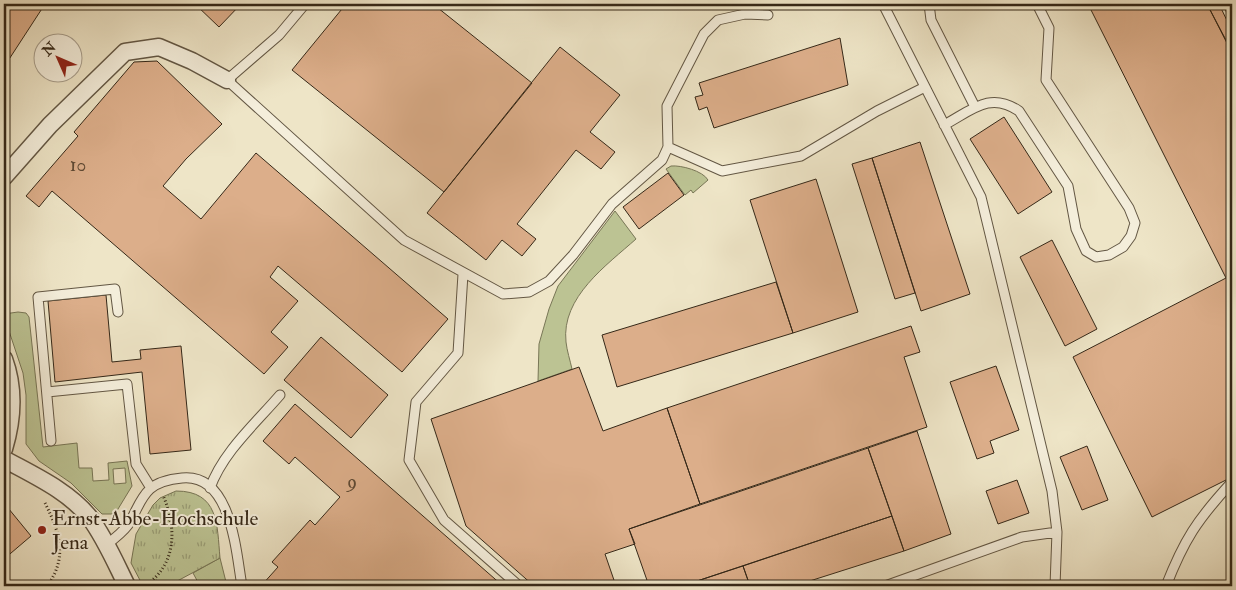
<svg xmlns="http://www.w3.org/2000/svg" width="1236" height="590" font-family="'IM FELL Double Pica',serif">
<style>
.grass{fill:#bcc393;stroke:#787656;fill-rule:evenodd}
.park{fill:url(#park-tufts);stroke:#787656}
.building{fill:#dcae8a;stroke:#352818}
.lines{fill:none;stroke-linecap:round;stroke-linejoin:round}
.service-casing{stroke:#635744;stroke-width:11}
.minor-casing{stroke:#635744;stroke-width:19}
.path{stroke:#352818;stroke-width:3;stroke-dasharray:1 2.5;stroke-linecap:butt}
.service{stroke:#f4eedb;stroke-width:9}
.minor{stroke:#f4eedb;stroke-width:16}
.poi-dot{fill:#8f2418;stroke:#f4eedb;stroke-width:2}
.labels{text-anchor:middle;stroke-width:4;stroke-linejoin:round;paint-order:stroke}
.number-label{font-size:19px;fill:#5f4a34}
.poi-label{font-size:21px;fill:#352818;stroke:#f4eedb;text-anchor:start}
</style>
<defs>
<pattern id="park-tufts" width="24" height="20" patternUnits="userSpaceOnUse" patternTransform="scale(1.25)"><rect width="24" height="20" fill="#bcc393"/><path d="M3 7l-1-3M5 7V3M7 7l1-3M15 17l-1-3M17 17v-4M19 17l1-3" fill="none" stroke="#9a9e77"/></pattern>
</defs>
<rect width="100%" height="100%" fill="#eee5c7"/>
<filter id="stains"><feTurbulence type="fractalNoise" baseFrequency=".004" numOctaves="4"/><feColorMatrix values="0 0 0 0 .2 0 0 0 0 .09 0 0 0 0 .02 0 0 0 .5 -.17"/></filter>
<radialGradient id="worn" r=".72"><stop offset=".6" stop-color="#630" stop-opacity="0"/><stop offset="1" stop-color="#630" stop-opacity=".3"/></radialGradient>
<!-- grass -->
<path class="grass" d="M671,166C681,165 703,171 708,180L693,193L691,190L685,195L666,169Z
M615,211L636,239C607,265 561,297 566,342C567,351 570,360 572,369L538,381L539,344L549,309L558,286Z
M18,312L26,313L29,317L43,447L77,443L79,468H92L93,481L109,480L108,463L127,461L132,486L115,514H102L71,483L39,461L26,444V395L23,373L4,316V314ZM125,468L126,483L114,484L113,469Z
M220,558L227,586H200L193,573Z"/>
<!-- park -->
<path class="park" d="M176,491C219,491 217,525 220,558L168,586H143L131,563L136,534L153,505L160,498Z"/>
<!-- building -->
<path class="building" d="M4,4H45L4,67Z
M195,4H241L219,27Z
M346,4H433L532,83L444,192L292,70Z
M1088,4H1207L1232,53V477L1152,517L1073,357L1226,278Z
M1207,4H1219L1232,31V39L1227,42Z
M840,38L848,85L714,128L707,107L699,110L695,97L703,95L699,83Z
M560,47L620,95L590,132L615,152L601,169L576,150L517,224L536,239L522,256L502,240L486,260L427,213Z
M157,61L222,124L186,159L163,186L201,219L256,153L448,319L402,372L278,266L270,277L298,301L271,332L288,347L264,374L52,191L39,207L26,196L78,136L74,132L134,62Z
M1004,117L1052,192L1018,214L970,139Z
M920,142L970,294L921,311L872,158Z
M872,158L915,293L895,299L852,164Z
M668,173L684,195L639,229L623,207Z
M816,179L858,312L793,333L750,200Z
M1052,240L1097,329L1065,346L1020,257Z
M776,282L793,333L617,387L602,335Z
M106,295L112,362L141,359L140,350L181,346L191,450L150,454L142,372L55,382L48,301Z
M911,326L920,352L904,357L927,427L700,504L667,408Z
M321,337L388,395L351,438L284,380Z
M996,366L1019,430L990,441L994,453L977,459L950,382Z
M579,367L603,431L667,408L700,504L629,529L635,544L605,554L616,586H534L466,526L431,419Z
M295,404L503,586H261L278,567L272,562L310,520L315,525L340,497L295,457L289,464L263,441Z
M917,431L951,534L904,551L868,448Z
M1087,446L1108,500L1082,510L1060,457Z
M868,448L892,516L682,586H649L629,529Z
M1017,480L1029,513L998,524L986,491Z
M4,503L31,536L4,559Z
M892,516L904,551L794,586H750L743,566Z
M743,566L750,586H682Z"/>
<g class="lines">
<!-- service casing -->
<g class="service-casing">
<path id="service" d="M305,4L279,35L227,80L404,240L503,294L529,292L549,281L573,255L612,204L662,160L668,147L722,171L801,156L877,111L925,87
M883,4L981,197L1052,491L1057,532L1055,586
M929,4L931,20L975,107
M1228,4L1232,12
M944,125C972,110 990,91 1019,111L1068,186L1076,229L1086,251L1096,257L1109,255L1123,247L1131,236L1135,223L1129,208L1046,80L1049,28L1037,4
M668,147L667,106L704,34L718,20L745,14L768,15
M463,274L458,353L416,402L409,460L444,520L519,586
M47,392L127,384L136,464L151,488
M51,441L38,297L115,289L118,312
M210,488C223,452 255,424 280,395
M106,545C114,539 122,533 128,525C136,513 139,499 150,489C158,482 171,479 182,478C232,473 236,553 242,586
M885,586L1022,537L1057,532
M1166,586C1184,540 1197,520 1231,483"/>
</g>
<!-- minor casing -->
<g class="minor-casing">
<path id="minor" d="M4,177L50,125L125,52L159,47L192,61L227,80
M4,359C15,389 13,419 4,449
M4,459C33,475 69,491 90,518C105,538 116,564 127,586"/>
</g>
<!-- path -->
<path class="path" d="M45,503C60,533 68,558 47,586
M145,586C177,564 177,529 163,495"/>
<!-- service -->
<use href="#service" class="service"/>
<!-- minor -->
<use href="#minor" class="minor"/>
</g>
<!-- markers -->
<circle class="poi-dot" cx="42" cy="530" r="5"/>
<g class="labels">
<!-- number labels -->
<g class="number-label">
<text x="78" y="171">10</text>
<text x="352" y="488">9</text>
</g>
<!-- poi labels -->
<g class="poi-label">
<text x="52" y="525">Ernst-Abbe-Hochschule<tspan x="52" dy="24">Jena</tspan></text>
</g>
</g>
<!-- margin -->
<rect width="1236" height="590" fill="none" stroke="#eee5c7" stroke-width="20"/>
<rect x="5" y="5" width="1226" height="580" fill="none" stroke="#352818" stroke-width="2.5"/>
<rect x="10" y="10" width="1216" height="570" fill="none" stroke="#352818"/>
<!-- north arrow -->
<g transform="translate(58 58) rotate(315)"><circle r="24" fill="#f4eedb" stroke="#a89f8d"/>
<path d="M0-4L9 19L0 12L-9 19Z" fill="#8f2418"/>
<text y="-8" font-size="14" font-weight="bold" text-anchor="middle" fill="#352818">N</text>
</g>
<rect width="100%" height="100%" filter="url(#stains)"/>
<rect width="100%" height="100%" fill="url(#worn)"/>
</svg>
